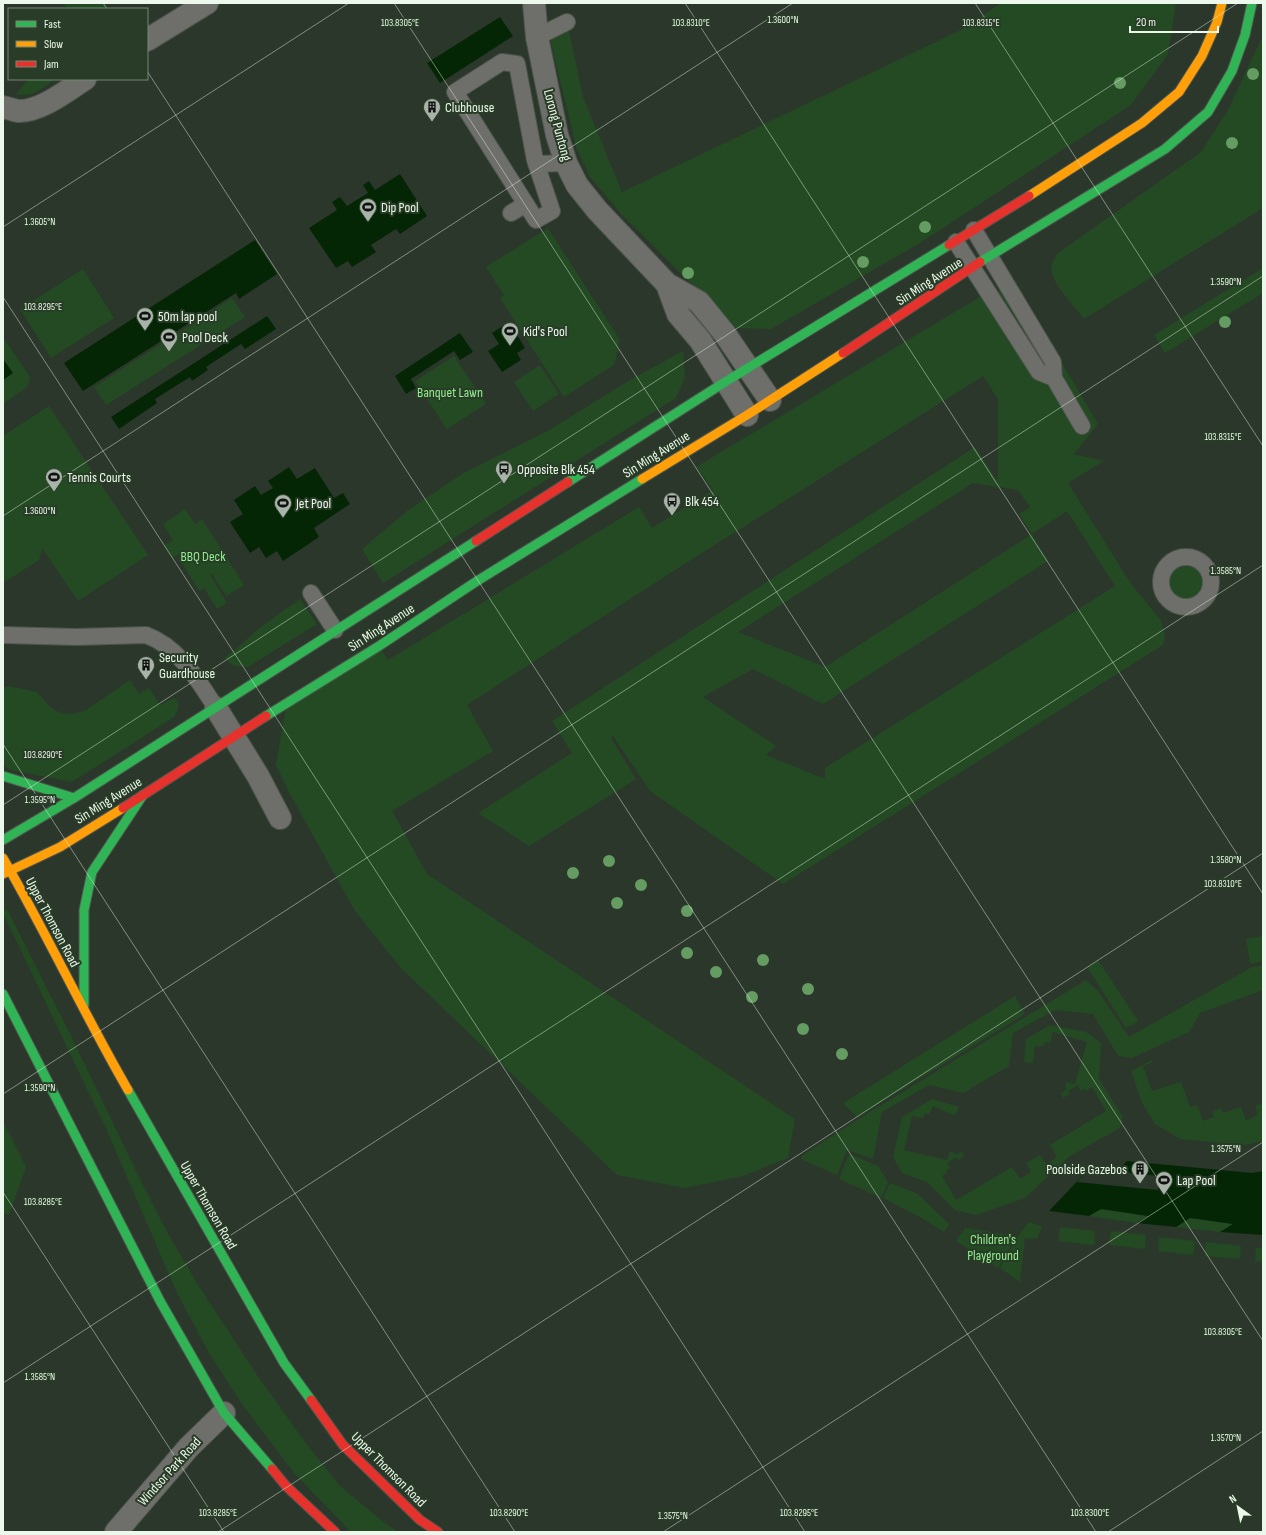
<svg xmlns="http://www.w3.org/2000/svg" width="1266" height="1535" font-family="'Sofia Sans Condensed',sans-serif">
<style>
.green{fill:#234a22;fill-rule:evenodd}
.water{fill:#042605}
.pier{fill:#2c372c}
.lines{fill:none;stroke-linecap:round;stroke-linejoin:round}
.lane-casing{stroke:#4c554b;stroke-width:18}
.street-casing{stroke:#4c554b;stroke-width:24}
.fast-casing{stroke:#4c554b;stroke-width:11}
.slow-casing{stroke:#4c554b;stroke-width:11}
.jam-casing{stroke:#4c554b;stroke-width:11}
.lane{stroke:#6e6e6b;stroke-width:16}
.street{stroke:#6e6e6b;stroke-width:22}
.fast{stroke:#30b455;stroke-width:9}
.slow{stroke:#ff9f0a;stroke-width:9}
.jam{stroke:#e5322d;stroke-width:9}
.tree{fill:#659c62}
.ticks{fill:none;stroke:#ecf8eb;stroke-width:1;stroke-opacity:0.45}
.labels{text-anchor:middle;stroke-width:4;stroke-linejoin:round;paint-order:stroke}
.poi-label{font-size:14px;fill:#ecf8eb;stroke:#283c27;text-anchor:start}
.street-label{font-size:14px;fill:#ecf8eb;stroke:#283c27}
.park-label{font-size:14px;fill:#94ef8f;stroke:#283c27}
.ticks-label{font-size:10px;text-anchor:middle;fill:#ecf8eb;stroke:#283c27;stroke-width:4;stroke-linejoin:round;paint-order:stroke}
</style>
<rect width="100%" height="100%" fill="#2c372c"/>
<!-- green -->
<path class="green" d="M63,3H105L108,9H69Z
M1001,3H1176L1168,54L1131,105L920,243L771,329L736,328L622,215L590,177L577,150L548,31L567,22L583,97L622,192L961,30Z
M1263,35V208L1084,319C1076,308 1054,285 1052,273C1050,266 1054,259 1058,253L1201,152L1227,112Z
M29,79H55C43,88 32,98 16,94Z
M548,228L620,340L614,365L564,397L500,298L504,295L486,267Z
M1263,268V293L1165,353L1154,335Z
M83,269L114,318L51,358L20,309Z
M1002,291L1059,358L1098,424L1074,454L1104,461L1068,483L1131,584L1160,619L1165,635L1163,645L783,884L650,791L613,736L611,738L636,779L529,846L478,813L572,753L552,721L975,447L998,482V399L983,376L664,577L467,705L493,751L392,811L427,874L795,1119L788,1158L743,1176L685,1188L617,1175L400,967L355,911L290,794L276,765L287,702L379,646L388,660L639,507L652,528L713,490L696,467L988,292ZM973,483L1018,490L1030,507L1019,514L1032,534L825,667L738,632ZM1067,511L1115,586L825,768V779L766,755L776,746L703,697L753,669L823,704L1048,561L1032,534Z
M232,298L245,317L106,405L94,387Z
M3,337L30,377L27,387L3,404Z
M683,351L685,377L676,398L383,583L362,549L408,510L462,474L551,429L630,380Z
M454,356L486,404L447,429L415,381Z
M540,365L559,394L533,411L514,382Z
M49,406L148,555L78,601L42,548L39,560L3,583V436Z
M185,509L195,524L202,519L244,585L226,596L212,574L210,575L227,603L217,609L204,588L199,591L180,560L184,557L181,553L172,558L164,546L173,540L163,524Z
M1162 582a24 24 0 1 1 48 0a24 24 0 1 1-48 0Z
M300,599L317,624L248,667L234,666L224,658L243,643L258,629Z
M130,680L139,694L149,688L160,705L174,698L178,701V709L174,717L72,782L10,770L3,765V688L8,686L37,692L51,708L61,713L73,714L86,710Z
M5,909L8,911L71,1036L138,1175L167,1232L200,1288L257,1375L305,1442L340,1486L381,1520L398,1532H351L294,1473L242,1404L209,1353L177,1293L108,1133L3,913Z
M1263,936V961L1250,964L1246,939Z
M1098,960L1138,1021L1126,1028L1087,967Z
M1263,965V990L1200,1013L1189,1032L1132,1058L1118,1056L1093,1014L1055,1010L1013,1033L1009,1066L963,1093L929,1085L882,1112L873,1159L847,1150L837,1175L801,1159L803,1155L857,1120L1086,980L1098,991L1129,1037L1252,967Z
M1015,996L1025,1014L857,1117L843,1103Z
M1050,1025L1086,1032L1101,1043L1099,1079L1123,1117L1120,1128L1070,1156L1025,1198L976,1215L955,1210L927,1182L902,1173L893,1157L902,1117L932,1099L959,1107L955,1116L933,1106L929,1114H924L923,1118L912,1116L904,1150L947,1160L950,1151L953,1152L955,1155L962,1151L964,1156L958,1160L956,1157L947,1163L950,1168L946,1171L947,1173L942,1176L956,1200L1012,1167L1020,1179L1031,1172L1026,1163L1040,1155L1046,1164L1057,1157L1050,1145L1106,1111L1092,1087L1086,1091L1085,1088L1081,1091L1078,1085L1068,1091L1070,1094L1063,1098L1061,1093L1067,1089L1065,1086L1066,1082L1075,1084L1087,1042L1053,1032L1050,1043L1046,1042L1043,1046H1035L1033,1063L1024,1062L1026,1039Z
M1152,1060L1153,1062L1143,1066L1152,1091L1181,1082L1190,1107L1197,1105L1203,1121L1214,1117L1212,1112L1221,1108L1223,1113L1241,1107L1246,1120L1258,1115L1255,1106L1263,1103V1141L1245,1145L1180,1139L1155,1124L1142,1103L1131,1071Z
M3,1121L26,1167L9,1215L3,1213Z
M849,1154L878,1166L888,1182L881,1198L839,1179Z
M890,1183L918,1194L949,1224L944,1232L920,1217L883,1198Z
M1101,1209L1148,1216L1137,1223L1089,1216Z
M1190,1218L1234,1224L1220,1232L1176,1227Z
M1029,1222L1042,1226L1037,1239L1025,1238L1020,1282L1000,1268L1020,1233Z
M1060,1227L1095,1231L1094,1245L1058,1241Z
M965,1228L1017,1236L998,1268L956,1241Z
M1111,1231L1146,1235L1145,1249L1109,1245Z
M1159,1237L1195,1241L1193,1255L1158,1251Z
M1206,1242L1241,1246L1240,1259L1205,1256Z
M1256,1248H1263V1262L1255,1261Z"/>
<!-- water -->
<path class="water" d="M500,17L513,36L440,83L427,63Z
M400,174L427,216L400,234L396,229L371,245L376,252L352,267L348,261L336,268L309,228L337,210L332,202L340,197L347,206L368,193L363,185L369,181L375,190Z
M255,240L277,274L239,299L236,293L83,391L64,363Z
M267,316L276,329L245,349L241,344L206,367L208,370L192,381L190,377L155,399L157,403L119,429L111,417Z
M509,322L525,348L517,353L521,360L502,372L488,351L499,344L492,333Z
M460,333L473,352L460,360L454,351L411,379L416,388L406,394L395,376Z
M3,359L13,373L3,380Z
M289,467L297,479L315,468L334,498L343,493L350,504L314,528L319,537L283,561L277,551L266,558L259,547L250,553L230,522L243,514L234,500L255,486L261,495L273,488L268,481Z
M1127,1161L1252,1173L1263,1171V1235L1220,1232L1233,1224L1190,1218L1176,1227L1137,1223L1148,1216L1101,1209L1089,1216L1049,1211L1089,1169L1116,1172Z"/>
<!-- pier -->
<path class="pier" d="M1089,1169L1159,1176L1158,1190L1077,1182Z"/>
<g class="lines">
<!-- lane casing -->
<g class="lane-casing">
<path id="lane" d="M537,37L567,22
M502,62L517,64L535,160L552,211L536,220L455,92Z
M536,164L566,163
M511,213L526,204
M974,230L1053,362L1054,378L1082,426
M956,242L1039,372L1054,378
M1161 582a25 25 0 1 1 50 0a25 25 0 1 1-50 0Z
M311,593L335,630
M3,635L76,637L146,635C179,647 198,680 216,708"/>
</g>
<!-- street casing -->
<g class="street-casing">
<path id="street" d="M534,3L537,37L557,135L566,163L577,185L597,210L667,284L699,302L725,334L770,400
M147,40L207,3
M3,107C8,108 13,110 18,111C40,112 68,90 85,79
M667,284L678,314L700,340L747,415
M216,708L258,776L280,818
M116,1532L189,1447L224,1413"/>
</g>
<!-- fast casing -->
<g class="fast-casing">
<path id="fast" d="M980,262L1165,149L1208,112L1232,71L1245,35L1252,3
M568,482L725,382L949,245
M266,716L379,646L477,581L642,479
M3,776L74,798
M3,840L74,798L476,541
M3,994L160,1301L224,1413L272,1469
M84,1006V910L92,872L143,795
M128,1090L284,1363L311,1400"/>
</g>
<!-- slow casing -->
<g class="slow-casing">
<path id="slow" d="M1029,196L1142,123L1179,92L1202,56L1217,22L1222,3
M642,479L747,415L843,353
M3,858C47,934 84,1014 128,1090
M3,874L60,847L123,808"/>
</g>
<!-- jam casing -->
<g class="jam-casing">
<path id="jam" d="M949,245L1029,196
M843,353L980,262
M476,541L568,482
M123,808L266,716
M311,1400L343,1445L420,1520L438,1532
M272,1469L286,1486L335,1532"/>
</g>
<!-- lane -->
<use href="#lane" class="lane"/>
<!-- street -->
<use href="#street" class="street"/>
<!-- fast -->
<use href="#fast" class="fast"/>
<!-- slow -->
<use href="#slow" class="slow"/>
<!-- jam -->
<use href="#jam" class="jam"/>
</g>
<!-- trees -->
<g class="tree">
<circle cx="1253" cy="74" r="6"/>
<circle cx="1120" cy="83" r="6"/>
<circle cx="1232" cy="143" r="6"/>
<circle cx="925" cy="227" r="6"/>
<circle cx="863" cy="262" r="6"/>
<circle cx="688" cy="273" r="6"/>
<circle cx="1225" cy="322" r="6"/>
<circle cx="609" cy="861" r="6"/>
<circle cx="573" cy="873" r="6"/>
<circle cx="641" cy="885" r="6"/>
<circle cx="617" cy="903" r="6"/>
<circle cx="687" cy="911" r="6"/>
<circle cx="687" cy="953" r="6"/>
<circle cx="763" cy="960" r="6"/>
<circle cx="716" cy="972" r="6"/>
<circle cx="808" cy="989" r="6"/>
<circle cx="752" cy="997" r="6"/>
<circle cx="803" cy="1029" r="6"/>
<circle cx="842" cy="1054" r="6"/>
</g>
<!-- ticks -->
<path class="ticks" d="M103,3L107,9M394,3L1263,1341M685,3L1263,894M975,3L1263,446M147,71L1096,1532M3,227L349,3M3,297L805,1532M3,516L793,3M3,744L515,1532M3,805L1238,3M3,1094L1263,276M3,1192L224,1532M3,1383L1263,565M218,1532L1263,853M663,1532L1263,1142M1108,1532L1263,1431"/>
<!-- icons -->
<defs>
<g id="building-pin" transform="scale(0.9)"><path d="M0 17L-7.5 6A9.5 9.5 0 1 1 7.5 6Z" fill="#a9b4a8" stroke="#283c27"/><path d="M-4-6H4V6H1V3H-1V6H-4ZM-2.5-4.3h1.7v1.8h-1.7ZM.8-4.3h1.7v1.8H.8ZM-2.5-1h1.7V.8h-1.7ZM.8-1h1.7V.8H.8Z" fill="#111"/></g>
<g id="stadium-pin" transform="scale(0.9)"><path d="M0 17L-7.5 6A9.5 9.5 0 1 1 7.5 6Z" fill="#a9b4a8" stroke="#283c27"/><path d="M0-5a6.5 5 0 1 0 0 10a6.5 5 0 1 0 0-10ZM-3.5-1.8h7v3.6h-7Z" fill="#111"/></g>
<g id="bus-pin" transform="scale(0.9)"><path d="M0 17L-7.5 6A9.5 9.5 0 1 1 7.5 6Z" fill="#a9b4a8" stroke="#283c27"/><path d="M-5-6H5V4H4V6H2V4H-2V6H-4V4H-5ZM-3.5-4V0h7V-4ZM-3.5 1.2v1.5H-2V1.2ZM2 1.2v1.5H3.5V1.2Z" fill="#111"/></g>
</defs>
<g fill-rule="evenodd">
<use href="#building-pin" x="432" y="107"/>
<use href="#stadium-pin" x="368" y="207"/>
<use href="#stadium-pin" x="145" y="316"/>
<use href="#stadium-pin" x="510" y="331"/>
<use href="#stadium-pin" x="169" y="337"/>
<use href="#bus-pin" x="504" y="469"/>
<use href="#stadium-pin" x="54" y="477"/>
<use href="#bus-pin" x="672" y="501"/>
<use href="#stadium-pin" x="283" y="503"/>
<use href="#building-pin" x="146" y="665"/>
<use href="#building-pin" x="1140" y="1169"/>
<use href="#stadium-pin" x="1164" y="1180"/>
</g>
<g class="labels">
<!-- poi labels -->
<g class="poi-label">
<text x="445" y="112">Clubhouse</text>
<text x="381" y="212">Dip Pool</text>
<text x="158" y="321">50m lap pool</text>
<text x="523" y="336">Kid's Pool</text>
<text x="182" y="342">Pool Deck</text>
<text x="517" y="474">Opposite Blk 454</text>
<text x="67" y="482">Tennis Courts</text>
<text x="685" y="506">Blk 454</text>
<text x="296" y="508">Jet Pool</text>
<text x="159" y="662">Security<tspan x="159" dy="16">Guardhouse</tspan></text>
<text x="1127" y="1174" text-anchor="end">Poolside Gazebos</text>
<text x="1177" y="1185">Lap Pool</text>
</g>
<!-- street labels -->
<g class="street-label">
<text transform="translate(558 125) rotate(75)" y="5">Lorong Puntong</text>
<text transform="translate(929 281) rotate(-33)" y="5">Sin Ming Avenue</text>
<text transform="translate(656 454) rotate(-32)" y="5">Sin Ming Avenue</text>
<text transform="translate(381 627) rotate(-33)" y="5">Sin Ming Avenue</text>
<text transform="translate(108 800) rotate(-32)" y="5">Sin Ming Avenue</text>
<text transform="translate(53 922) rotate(62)" y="5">Upper Thomson Road</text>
<text transform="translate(209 1205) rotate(60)" y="5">Upper Thomson Road</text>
<text transform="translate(389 1469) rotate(45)" y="5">Upper Thomson Road</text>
<text transform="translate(169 1471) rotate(-48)" y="5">Windsor Park Road</text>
</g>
<!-- park labels -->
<g class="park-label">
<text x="450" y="397">Banquet Lawn</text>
<text x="203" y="561">BBQ Deck</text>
<text x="993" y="1244">Children's<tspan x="993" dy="16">Playground</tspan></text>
</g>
</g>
<g class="ticks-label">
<text x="783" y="23">1.3600°N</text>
<text x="400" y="26">103.8305°E</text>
<text x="691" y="26">103.8310°E</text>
<text x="981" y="26">103.8315°E</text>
<text x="40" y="225">1.3605°N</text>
<text x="1226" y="285">1.3590°N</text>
<text x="43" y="310">103.8295°E</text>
<text x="1223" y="440">103.8315°E</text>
<text x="40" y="514">1.3600°N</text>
<text x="1226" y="574">1.3585°N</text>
<text x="43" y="758">103.8290°E</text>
<text x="40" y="803">1.3595°N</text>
<text x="1226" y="863">1.3580°N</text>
<text x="1223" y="887">103.8310°E</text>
<text x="40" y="1091">1.3590°N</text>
<text x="1226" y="1152">1.3575°N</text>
<text x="43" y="1205">103.8285°E</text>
<text x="1223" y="1335">103.8305°E</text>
<text x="40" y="1380">1.3585°N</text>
<text x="1226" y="1441">1.3570°N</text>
<text x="218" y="1516">103.8285°E</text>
<text x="509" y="1516">103.8290°E</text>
<text x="799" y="1516">103.8295°E</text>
<text x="1090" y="1516">103.8300°E</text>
<text x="673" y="1519">1.3575°N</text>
</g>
<!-- border -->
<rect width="1266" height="1535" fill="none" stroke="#ecf8eb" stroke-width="8"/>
<!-- legend -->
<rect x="8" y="8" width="140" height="72" fill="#283c27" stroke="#768775"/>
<rect x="16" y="21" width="20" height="6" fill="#30b455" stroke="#768775"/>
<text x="44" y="28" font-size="12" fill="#ecf8eb">Fast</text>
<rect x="16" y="41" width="20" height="6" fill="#ff9f0a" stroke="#768775"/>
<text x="44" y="48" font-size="12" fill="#ecf8eb">Slow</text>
<rect x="16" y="61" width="20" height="6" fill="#e5322d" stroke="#768775"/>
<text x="44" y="68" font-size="12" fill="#ecf8eb">Jam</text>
<!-- north arrow -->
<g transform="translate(1238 1507) rotate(327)" stroke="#283c27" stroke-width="3" paint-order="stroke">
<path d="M0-3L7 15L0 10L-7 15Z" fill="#ecf8eb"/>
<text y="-6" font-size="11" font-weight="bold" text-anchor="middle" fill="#ecf8eb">N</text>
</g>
<!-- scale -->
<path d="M1130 26v6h88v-6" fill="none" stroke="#ecf8eb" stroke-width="2"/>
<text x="1136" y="26" font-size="12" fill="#ecf8eb" stroke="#283c27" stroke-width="3" paint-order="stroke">20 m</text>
</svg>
